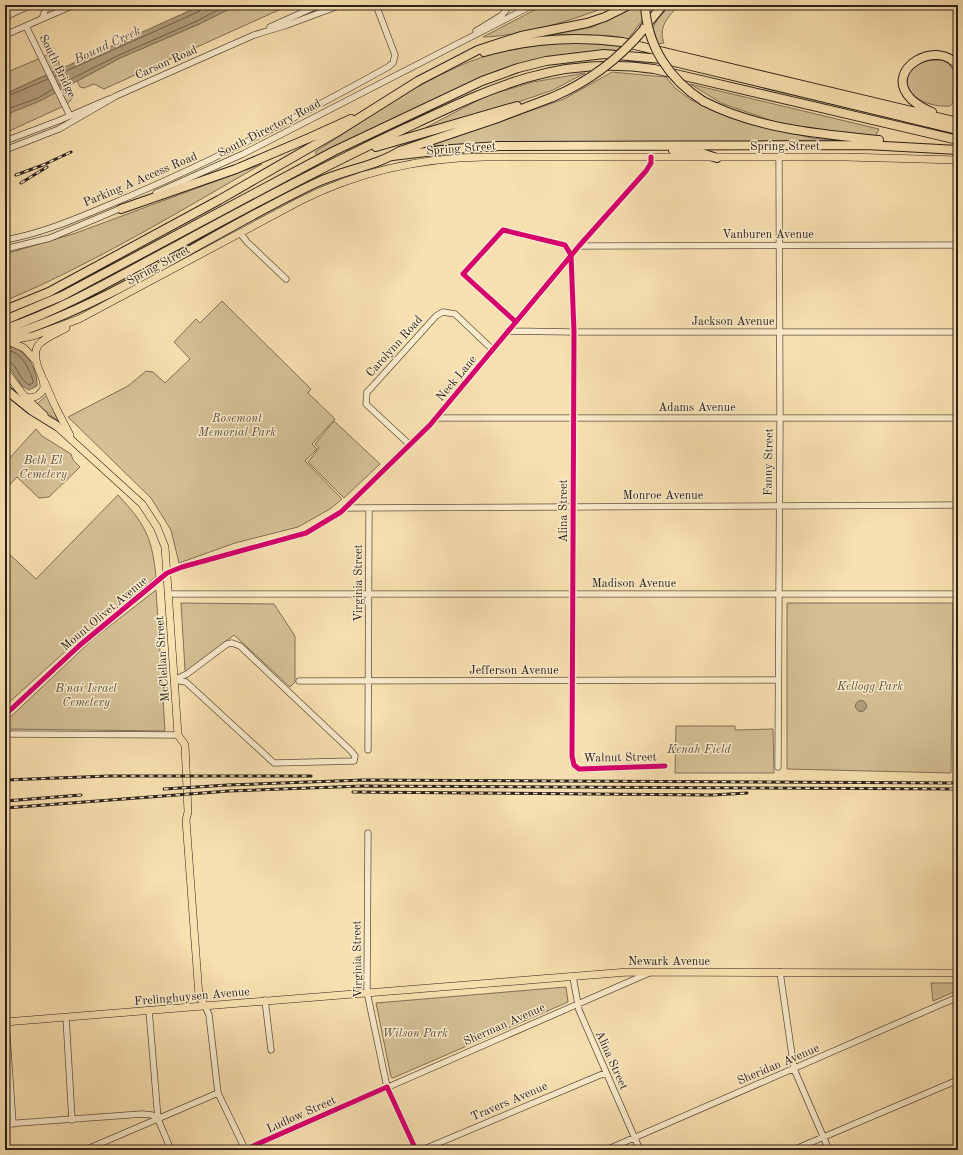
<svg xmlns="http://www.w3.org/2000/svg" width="963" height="1155" font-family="'Old Standard TT',serif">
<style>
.green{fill:#d5c096;stroke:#817058}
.water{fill:#b39f7d;stroke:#7d6d55}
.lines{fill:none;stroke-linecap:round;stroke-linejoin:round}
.shore{stroke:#70604b;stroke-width:1}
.minor-casing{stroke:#60513f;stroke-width:7}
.major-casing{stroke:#2d2119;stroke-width:8}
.highway-casing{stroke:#2d2119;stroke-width:10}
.minor{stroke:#faebcc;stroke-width:5.5}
.major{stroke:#f8e0b0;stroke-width:7}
.highway{stroke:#f8e0b0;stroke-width:8}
.rail-casing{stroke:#2d2119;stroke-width:3}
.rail{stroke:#faebcc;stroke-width:1.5;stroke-dasharray:4.5;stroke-linecap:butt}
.highway-bridge-casing{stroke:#2d2119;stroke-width:10;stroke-linecap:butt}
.highway-bridge{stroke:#f8e0b0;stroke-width:8}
.cycleway-casing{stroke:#faebcc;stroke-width:8}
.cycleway{stroke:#d6006c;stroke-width:5}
.labels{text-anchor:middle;stroke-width:3;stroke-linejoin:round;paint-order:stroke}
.street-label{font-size:12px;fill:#2d2119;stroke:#faebcc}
.park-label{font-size:12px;font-style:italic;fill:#5f513e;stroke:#faebcc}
.water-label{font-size:13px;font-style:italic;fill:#5c4d3c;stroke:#faebcc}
</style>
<rect width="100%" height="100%" fill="#f8e0b0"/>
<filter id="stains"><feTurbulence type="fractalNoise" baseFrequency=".005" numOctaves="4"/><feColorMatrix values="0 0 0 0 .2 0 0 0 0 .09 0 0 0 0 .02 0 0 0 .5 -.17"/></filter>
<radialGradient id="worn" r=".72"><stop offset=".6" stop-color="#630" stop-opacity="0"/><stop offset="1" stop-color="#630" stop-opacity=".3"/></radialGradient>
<!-- green -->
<path class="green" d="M237,5H290L104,89L94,84L84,88L80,87L77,81L120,58L199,24Z
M544,5H610C579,19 516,37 483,37Z
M636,5H654L628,39L612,36L555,34L593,27Z
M670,5H679C668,17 658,27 664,43L658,44L653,28L657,20Z
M573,42L621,46L615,52L575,53L534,60L492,73L317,155L315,152C365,120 414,84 469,62C500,49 540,45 573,42Z
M52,53L56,56L61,68L5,94V73Z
M944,60L948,62L954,72L953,103L950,106C934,107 917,102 907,88C906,61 921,60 944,60Z
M612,72L666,77L675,88L691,100L727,115L811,138L845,141L512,142L429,146L564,99Z
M585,73L553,90L498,109L425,128L486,96L533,82Z
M69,84C73,94 75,98 66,105L5,133V115Z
M690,84L879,129L875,137L781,124L721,103Z
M262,164C178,212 95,263 5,301V254L76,233Z
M222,301L311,389L308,393L335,419L312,444L317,449L305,461L342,499L330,509L298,527L235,543L179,563L171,530L151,498L68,417L128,386L146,371L153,372L165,383L190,359L174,342L196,319L200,323Z
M47,395L58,421L37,404Z
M334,421L380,464L344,498L308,462L319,448L315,444Z
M36,429L42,436L71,454L73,460L80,467L49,497L39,498L17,477L5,490V463Z
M118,495C145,524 152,537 156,577L89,630L5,706V550L36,579Z
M156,590L165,731L5,729V722L93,639Z
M181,603L274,604L295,636V682L290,687L234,635L187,671L185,670Z
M787,603H953L951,773L787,769Z
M676,726H735V730L773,729L774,773H675Z
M931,983H958V990L933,1001Z
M566,987L568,1002L393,1078L391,1077L376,1003Z"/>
<!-- water -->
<path class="water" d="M202,5H237L199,24L120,58L40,101L5,115V94Z
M5,346C24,345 38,369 37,386L29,390L22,386L9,367L5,360Z
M855.5 706a5.5 5.5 0 1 1 11 0a5.5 5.5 0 1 1-11 0Z"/>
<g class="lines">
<!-- shore -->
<path class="shore" d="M55,76L200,11L203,5
M59,85L119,55L197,21L227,5
M5,97L48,79
M5,110L38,98L53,89
M5,350C23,352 27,366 33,380V383L29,385C19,380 16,361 5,359"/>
<!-- minor casing -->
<g class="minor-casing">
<path id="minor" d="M5,6L7,5
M5,13L19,5
M5,17L31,5
M42,19L47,5
M26,26L70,116
M270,27L319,5
M476,31L502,15L510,5
M5,35L74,5
M5,141L58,121L109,99
M5,150L59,129L116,96L254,35L287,25L341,5
M156,193L243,154L533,5
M240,233L247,242L286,279
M5,240C44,233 80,217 116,202C210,163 300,116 388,67L393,63L395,55L376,5
M579,246L958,245
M5,249L50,238L124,207
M516,322L463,274L503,230L565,245L571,255L574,332L572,756L574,765L579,769L665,766
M508,331L574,332H958
M436,418H958
M410,445L366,404L367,392L371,388L436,316L443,312L455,314L493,350
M345,508L958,505
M168,594H958
M232,643L240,646L351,751L355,756L354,761L274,763L186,682L174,680L187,674L227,644Z
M299,681L778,680
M5,715L80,645L167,573L182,567L306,533L341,512L430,425L579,246L646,171L651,163V157
M5,734L178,735
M368,750L369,508
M778,767L780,418L779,157
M368,833L367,992L387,1087L416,1150
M780,972L794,1069L829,1150
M573,977L579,1010L640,1150
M265,1000L271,1050
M205,1006L209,1015L218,1093L245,1149
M149,1010L158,1119L171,1150
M66,1017L72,1120
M6,1022L13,1124
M5,1124L142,1114L152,1115L158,1119
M85,1150L218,1093
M244,1150L649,973
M422,1150L605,1073
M606,1150L958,997
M793,1150L958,1080"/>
</g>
<!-- major casing -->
<g class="major-casing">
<path id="major" d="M5,341L33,336L79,319L300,201C357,172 420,158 484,157H845L958,160
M8,341L24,348L35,360
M5,371L25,397L44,415
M44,381L55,406L70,435
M25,397C33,399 40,396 44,388C44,381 42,376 39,370C28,341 45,340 66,328
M53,423L142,504L157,527L165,547L178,735L185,745L188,812L186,820L199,996L205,1006
M5,1022L628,972L958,973"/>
</g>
<!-- highway casing -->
<g class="highway-casing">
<path id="highway" d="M644,28L663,5
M484,52C529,39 575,36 622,42L958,122
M703,101C757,129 819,134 879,140
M932,112C925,109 917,105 911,99C881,69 940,37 958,67
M376,147L517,106
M673,150L698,152L717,158
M392,156L452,149L500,146L866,145L958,150
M121,209L236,169L309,138L351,119
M5,310L49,292L219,200L337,132L418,81L478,50L521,36L587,23L605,17L629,5
M5,320L62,296L334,151L482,81L518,68L546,61L604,54L662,59L958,130
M5,329C66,308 121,275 178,245C253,204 328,164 406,128C491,88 557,55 654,69L958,140
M5,337C116,302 213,231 318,182C344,170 376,166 400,151L495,119L553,97
M5,389L31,410L57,426"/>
</g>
<!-- minor -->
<use href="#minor" class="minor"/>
<!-- major -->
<use href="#major" class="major"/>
<!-- highway -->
<use href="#highway" class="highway"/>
<!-- rail casing -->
<g class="rail-casing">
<path id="rail" d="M16,175L43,165L71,152
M21,183L47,167
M5,780L109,776H311
M164,789L228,785L363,780L958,783
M353,792L713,795L747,793
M5,801L81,795
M5,808L229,791L363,786L958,789"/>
</g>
<!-- rail -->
<use href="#rail" class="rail"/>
<!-- highway-bridge casing -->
<g class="highway-bridge-casing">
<path id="highway-bridge" d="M645,5C647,46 669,79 703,101
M553,97C588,82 619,59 644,29"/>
</g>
<!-- highway-bridge -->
<use href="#highway-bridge" class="highway-bridge"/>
<!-- cycleway casing -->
<g class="cycleway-casing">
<path id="cycleway" d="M516,322L463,274L503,230L565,245L571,255L574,332L572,756L574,765L579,769L665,766
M5,715L80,645L167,573L182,567L306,533L341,512L430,425L579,246L646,171L651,163V157
M244,1150L387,1087L416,1150"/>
</g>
<!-- cycleway -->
<use href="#cycleway" class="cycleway"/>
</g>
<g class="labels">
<!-- street labels -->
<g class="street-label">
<text transform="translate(166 62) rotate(-24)" y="4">Carson Road</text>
<text transform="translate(58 66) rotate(64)" y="4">South Bridge</text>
<text transform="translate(269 128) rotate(-27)" y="4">South Directory Road</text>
<text x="785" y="150">Spring Street</text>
<text transform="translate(461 148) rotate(-4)" y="4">Spring Street</text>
<text transform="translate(140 179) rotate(-23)" y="4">Parking A Access Road</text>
<text x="768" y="238">Vanburen Avenue</text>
<text transform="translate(158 265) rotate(-28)" y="4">Spring Street</text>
<text x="733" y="325">Jackson Avenue</text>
<text transform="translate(394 346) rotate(-48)" y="4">Carolynn Road</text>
<text transform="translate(456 378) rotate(-50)" y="4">Neck Lane</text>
<text x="697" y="411">Adams Avenue</text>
<text transform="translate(768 462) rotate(-89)" y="4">Fanny Street</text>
<text x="663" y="499">Monroe Avenue</text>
<text transform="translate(563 511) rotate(-90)" y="4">Alina Street</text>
<text transform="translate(358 583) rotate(-90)" y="4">Virginia Street</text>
<text x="634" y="587">Madison Avenue</text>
<text transform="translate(104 613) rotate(-40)" y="4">Mount Olivet Avenue</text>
<text transform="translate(162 659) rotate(-94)" y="4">McClellan Street</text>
<text x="514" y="674">Jefferson Avenue</text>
<text transform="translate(620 757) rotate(-1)" y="4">Walnut Street</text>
<text transform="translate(357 959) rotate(-91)" y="4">Virginia Street</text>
<text x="669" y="965">Newark Avenue</text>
<text transform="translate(192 996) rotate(-5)" y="4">Frelinghuysen Avenue</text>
<text transform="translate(504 1024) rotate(-24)" y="4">Sherman Avenue</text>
<text transform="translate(612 1060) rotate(66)" y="4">Alina Street</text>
<text transform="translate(778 1064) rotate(-23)" y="4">Sheridan Avenue</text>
<text transform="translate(509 1101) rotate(-23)" y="4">Travers Avenue</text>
<text transform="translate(301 1114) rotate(-24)" y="4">Ludlow Street</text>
</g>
<!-- park labels -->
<g class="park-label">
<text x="237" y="422">Rosemont<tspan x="237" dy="14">Memorial Park</tspan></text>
<text x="43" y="464">Beth El<tspan x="43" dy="14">Cemetery</tspan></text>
<text x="870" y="690">Kellogg Park</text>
<text x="86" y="692">B'nai Israel<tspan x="86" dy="14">Cemetery</tspan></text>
<text x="699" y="753">Kenah Field</text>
<text x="415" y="1037">Wilson Park</text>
</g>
<!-- water labels -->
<g class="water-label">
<text transform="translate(107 44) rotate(-25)" y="5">Bound Creek</text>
</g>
</g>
<!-- margin -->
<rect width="963" height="1155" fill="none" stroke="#f8e0b0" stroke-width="20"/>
<rect x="6" y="6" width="951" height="1143" fill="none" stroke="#2d2119" stroke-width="2"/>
<rect x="10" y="10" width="943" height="1135" fill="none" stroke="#2d2119"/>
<rect width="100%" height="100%" filter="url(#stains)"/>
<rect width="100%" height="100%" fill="url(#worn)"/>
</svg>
